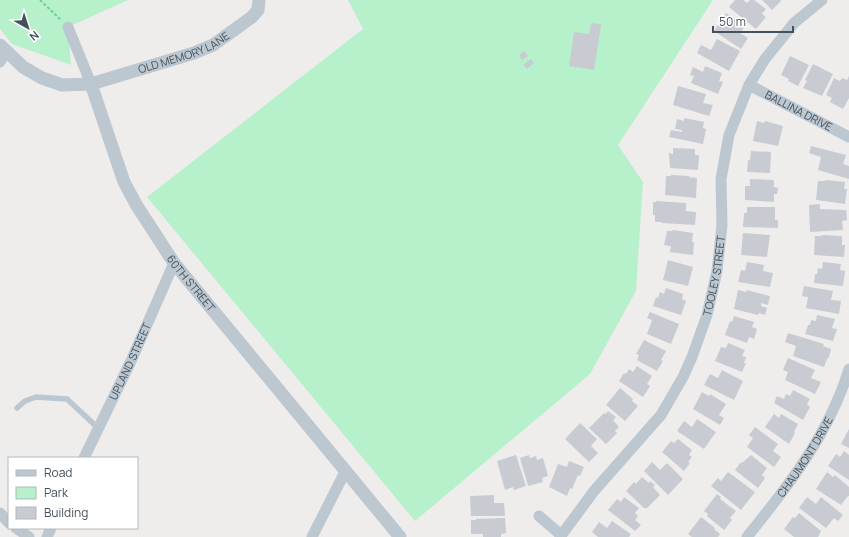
<svg xmlns="http://www.w3.org/2000/svg" width="849" height="537" font-family="Manrope,sans-serif">
<style>
.green{fill:#b6f1cb}
.building{fill:#c8cbd2}
.lines{fill:none;stroke-linecap:round;stroke-linejoin:round}
.path{stroke:#6dd09c;stroke-width:2;stroke-dasharray:3 2;stroke-linecap:butt}
.service{stroke:#bcc7d0;stroke-width:5.5}
.minor{stroke:#bcc7d0;stroke-width:11}
.tertiary{stroke:#bcc7d0;stroke-width:13}
.labels{text-anchor:middle;stroke-width:4;stroke-linejoin:round;paint-order:stroke}
.street-label{font-size:11px;fill:#44505a;stroke:#fff}
</style>
<rect width="100%" height="100%" fill="#efecec"/>
<!-- green -->
<path class="green" d="M0,0H128L68,27L71,65L12,44L0,29Z
M348,0H713L618,145L643,182L636,291L590,374L415,521L147,197L363,29Z"/>
<!-- building -->
<path class="building" d="M735,0H743L747,3L750,0H754L766,9L762,14L766,17L756,29L729,7Z
M762,0H780L781,1L772,10Z
M726,13L745,26L740,33L748,38L741,49L714,31Z
M591,23L601,24V26L594,70L569,66L574,32L589,34Z
M717,39L740,51L729,71L697,53L701,45L711,50Z
M524,51L528,56L522,60L519,56Z
M790,56L809,65L798,86L788,81L789,79L781,75Z
M531,59L534,63L527,69L523,65Z
M813,64L833,74L822,96L803,88L807,81L805,80Z
M705,66L722,73L719,81L723,82L718,94L691,83L694,76L690,75L693,67L703,72Z
M849,76V98L843,109L830,102L832,98L826,95L834,78L840,81L842,78L847,80Z
M678,86L706,94L703,103L713,105L709,116L673,105Z
M684,118L704,122L703,128L706,129L703,144L669,137L671,130L682,132V130L675,129L677,119L684,121Z
M757,121L764,123L765,121L783,126L778,146L753,141Z
M811,146L846,155L843,164L849,166V179L818,170L821,157L809,153Z
M673,148L695,149V155H699L698,170L670,168L669,153L673,154Z
M751,151L771,152L770,173L747,172L748,160H750Z
M671,175L689,176V177L697,178L696,198L665,195L666,176H671Z
M750,179L774,180V187L778,188L777,194H774V202L745,200V186H750Z
M825,180L845,182L844,189H847L845,204L816,200L818,181H825Z
M656,201L686,203V211L696,212L695,225L662,223V222H655V215H653V202H656Z
M820,204V209L846,210L847,220L842,221L843,230L810,232L809,205Z
M747,207H775V220H778V228L743,227L744,213H747Z
M673,230L693,233L692,242H694L693,255L670,252L671,246L664,245L667,231H672Z
M743,233L770,235L767,257L741,255Z
M822,235L842,236V245H845L844,257L814,255L815,236H822Z
M668,260L693,267L688,286L663,280Z
M747,262L764,265L763,271L773,273L770,287L738,282L741,270L745,271Z
M823,262L841,264L840,270L845,271L843,286L814,283L815,274H817L818,268L822,269Z
M804,286L833,291L831,300L841,301L839,314L806,308L808,297L802,296Z
M666,288L683,294L682,299L686,301L681,315L653,306L656,297L658,298L660,292L664,294Z
M738,290L746,292L747,290L770,296L768,305L761,303V306L767,308L765,315L759,313L758,315L734,309Z
M650,312L679,324L671,344L647,334L652,320L647,318Z
M817,315L835,319L832,328L837,329L833,341L805,334L808,325H810L811,320L816,321Z
M734,316L754,322L752,327L757,329L754,339L749,337L747,343L725,335L730,321L732,322Z
M788,333L824,344L823,346L831,349L829,357L827,359L824,367L793,356L796,346L785,342Z
M644,340L666,351L661,360L663,361L657,371L637,360L639,355L636,354Z
M728,343L745,350L742,356L746,357L744,363H746L742,372L715,361L721,347L726,348Z
M788,358L815,370L811,378L821,382L815,394L785,380L788,372L783,370Z
M637,366L652,376L647,384L650,386L643,397L619,381L624,373L626,374L629,369L633,372Z
M722,370L743,381L734,400L704,385L710,374L718,378Z
M620,388L633,399L632,401L638,406L625,421L606,405Z
M793,390L810,399L807,404L810,407L803,420L774,403L777,396L784,399L786,394L790,396Z
M702,392L709,396L710,394L726,404L719,415L724,418L720,425L693,409Z
M608,411L616,417L613,420L619,427L615,431L617,433L606,444L589,428L604,413L606,414Z
M774,414L779,418L781,414L798,424L794,432L795,433L789,444L765,427Z
M697,419L716,432L704,449L677,431L684,421L692,427Z
M580,423L597,439L591,446L598,453L589,462L565,439Z
M755,427L778,444L773,451L781,457L774,467L747,447L753,438L749,435Z
M849,429V448L841,444Z
M678,439L692,450L689,455L692,457L688,462L690,463L684,471L662,452L671,441L674,443Z
M844,451L849,455V480L828,466L836,454L840,457Z
M516,455L526,486L514,490L513,487L505,490L497,461Z
M529,455L530,458L536,456L537,460L543,458L548,476L542,478L543,482L528,486L520,458Z
M751,455L767,468L762,475L765,478L758,488L735,470L741,462L742,463Z
M569,461L584,467L580,476L578,475L572,489L570,488L567,496L549,487L558,464L567,467Z
M652,462L660,470L667,463L683,479L668,495L644,471Z
M728,472L755,492L741,510L711,486L718,478L721,481Z
M827,472L833,477L835,475L849,487V496H848L841,505L816,489Z
M642,477L649,483L650,481L655,485L653,487L660,495L647,508H644L626,491L634,482L636,484Z
M717,494L721,497L720,499L736,511L730,518L732,520L724,530L707,516L708,514L704,511Z
M494,495V503H504L505,516H471L470,496Z
M624,497L639,508L635,513L638,516L635,520L641,525L635,531L608,510L617,499L621,502Z
M807,497L816,504L821,497L843,515L838,521L834,518L826,528L799,508Z
M799,513L821,531L818,537H794L784,529L793,517L795,518Z
M701,517L715,528L714,529L720,534L718,537H692L688,534Z
M505,518L506,533L501,534V537H483V534H471V520H476V519Z
M612,521L631,534L629,537H598L592,532L599,522L607,528Z"/>
<g class="lines">
<!-- path -->
<path class="path" d="M40,0L61,20"/>
<!-- service -->
<path class="service" d="M17,408L25,401L36,397L67,399L98,428"/>
<!-- minor -->
<g class="minor">
<path d="M68,27L91,84"/>
<path d="M0,62L6,52"/>
<path id="s1" d="M749,85L849,137"/>
<path id="s2" d="M84,458L131,361L174,263"/>
<path d="M0,513L9,523"/>
<path d="M539,516L561,535"/>
<path d="M16,528L29,537"/>
<path d="M47,537L51,528"/>
<path d="M312,537L345,472"/>
<path id="s3" d="M560,537L594,491L661,415L683,377L692,357L707,315L717,271L722,225L721,179L729,135L749,85L765,59L794,23L822,0"/>
<path id="s4" d="M747,537C789,485 829,434 849,369"/>
</g>
<!-- tertiary -->
<g class="tertiary">
<path id="s5" d="M0,45L23,67L42,78L62,85L91,84L194,53L213,45L252,17L258,10L259,0"/>
<path id="s6" d="M91,84L124,182L137,206L174,263L400,537"/>
</g>
</g>
<g class="labels">
<!-- street labels -->
<g class="street-label">
<text dy="4" stroke="none"><textPath href="#s5" startOffset="202">OLD MEMORY LANE</textPath></text>
<text dy="4" stroke="none"><textPath href="#s1" startOffset="56">BALLINA DRIVE</textPath></text>
<text dy="4" stroke="none"><textPath href="#s3" startOffset="309">TOOLEY STREET</textPath></text>
<text dy="4" stroke="none"><textPath href="#s6" startOffset="225">60TH STREET</textPath></text>
<text dy="4" stroke="none"><textPath href="#s2" startOffset="107">UPLAND STREET</textPath></text>
<text dy="4" stroke="none"><textPath href="#s4" startOffset="99">CHAUMONT DRIVE</textPath></text>
</g>
</g>
<!-- legend -->
<rect x="8" y="457" width="130" height="72" fill="#ffffff" stroke="#b4b9bd"/>
<rect x="16" y="470" width="20" height="6" fill="#bcc7d0" stroke="#b4b9bd"/>
<text x="44" y="477" font-size="12" fill="#44505a">Road</text>
<rect x="16" y="487" width="20" height="12" fill="#b6f1cb" stroke="#b4b9bd"/>
<text x="44" y="497" font-size="12" fill="#44505a">Park</text>
<rect x="16" y="507" width="20" height="12" fill="#c8cbd2" stroke="#b4b9bd"/>
<text x="44" y="517" font-size="12" fill="#44505a">Building</text>
<!-- north arrow -->
<g transform="translate(28 28) rotate(141)" stroke="#ffffff" stroke-width="3" paint-order="stroke">
<path d="M0-3L7 15L0 10L-7 15Z" fill="#44505a"/>
<text y="-6" font-size="11" font-weight="bold" text-anchor="middle" fill="#44505a">N</text>
</g>
<!-- scale -->
<path d="M713 26v6h80v-6" fill="none" stroke="#44505a" stroke-width="2"/>
<text x="719" y="26" font-size="12" fill="#44505a" stroke="#ffffff" stroke-width="3" paint-order="stroke">50 m</text>
</svg>
